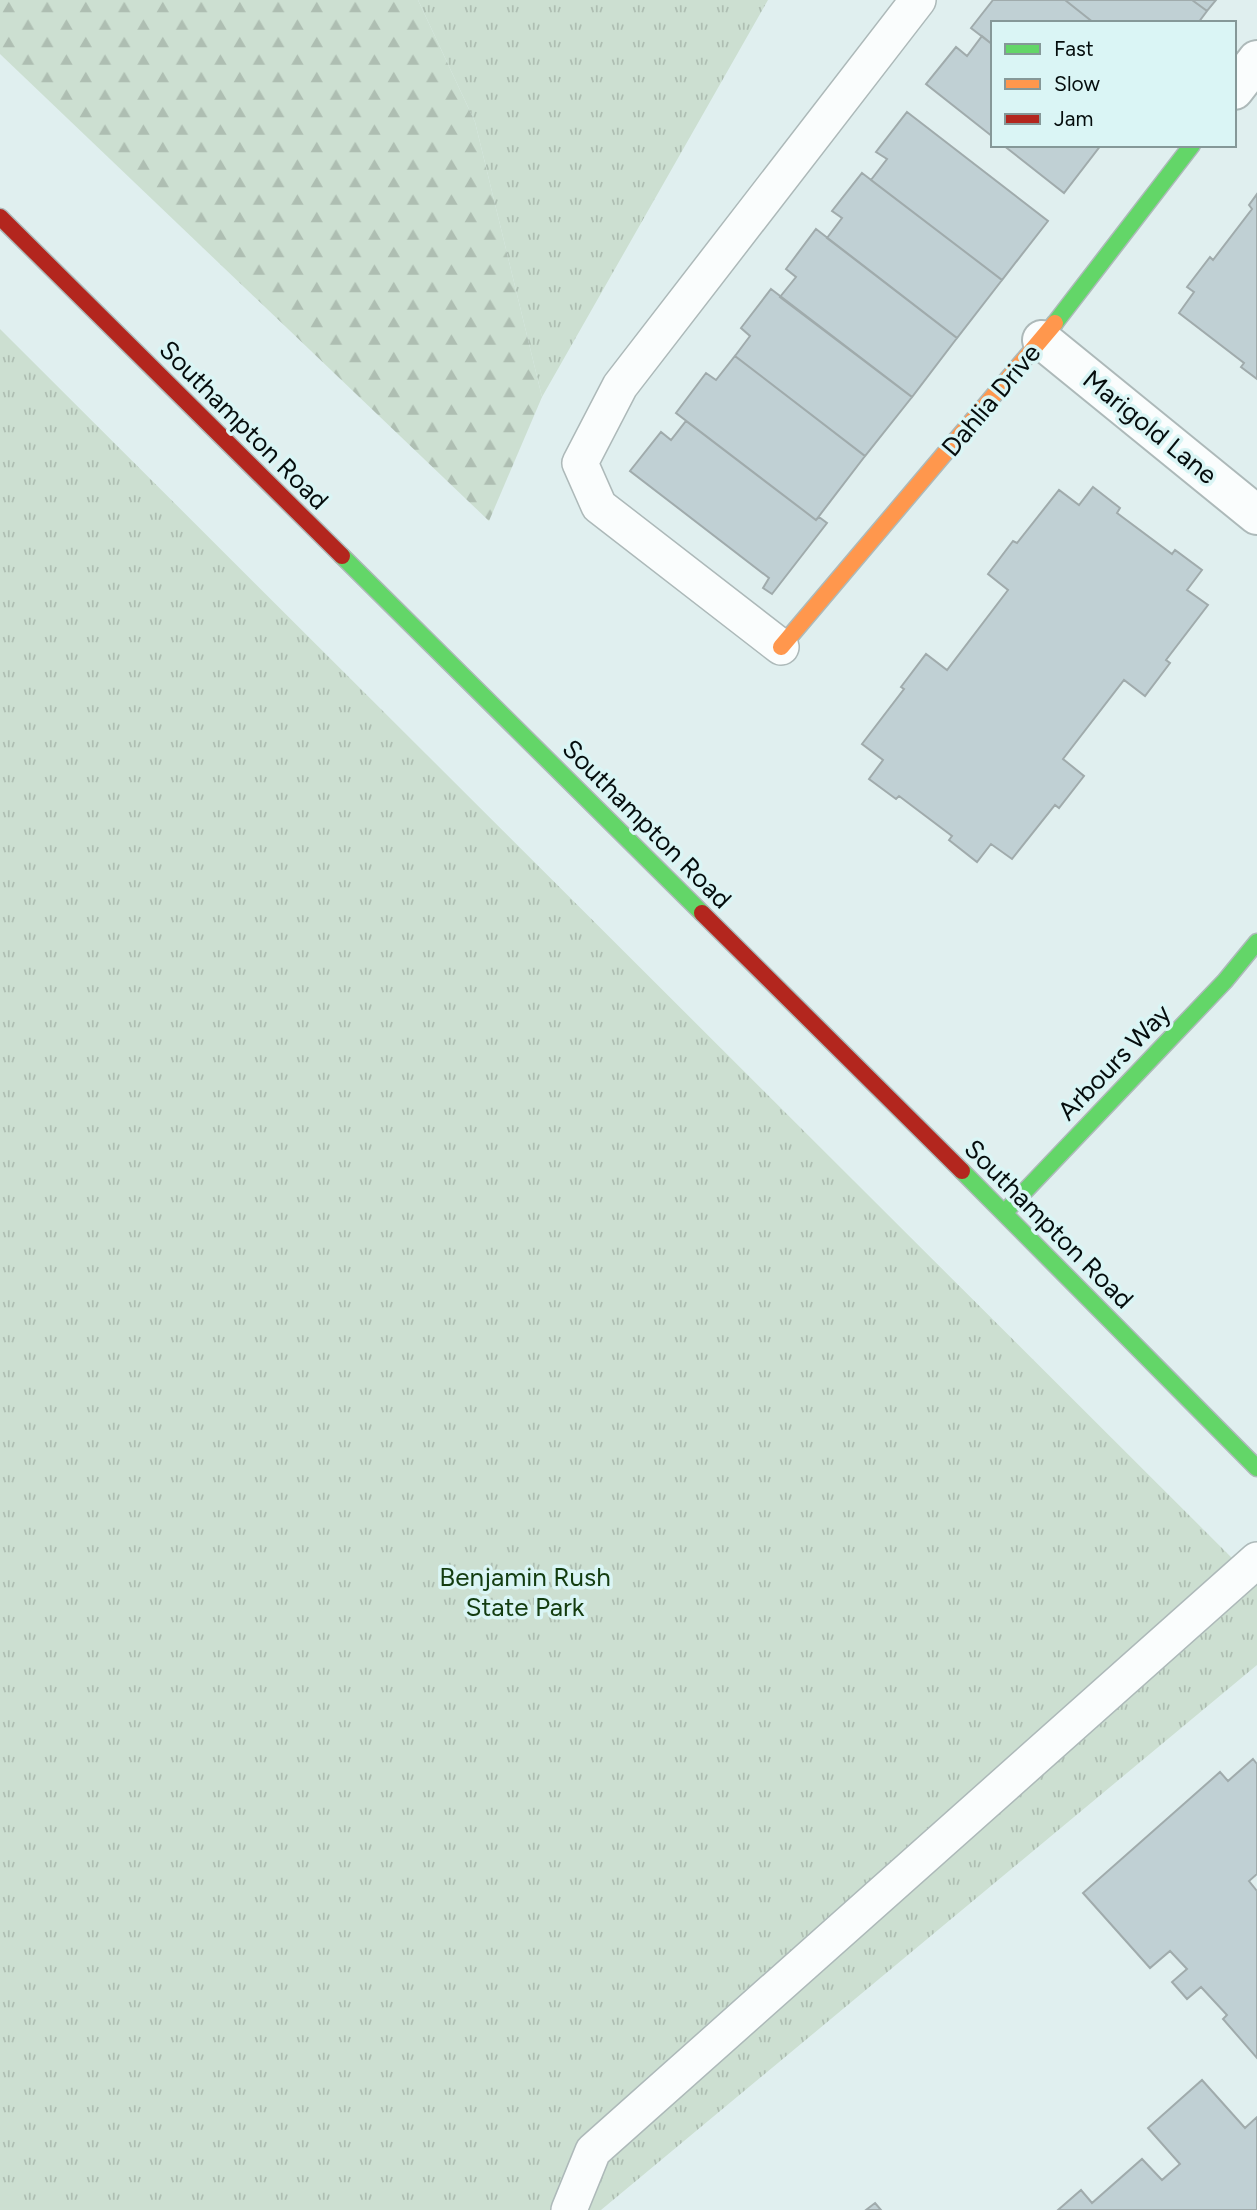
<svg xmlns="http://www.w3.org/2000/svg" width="1257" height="2210" font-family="Figtree,sans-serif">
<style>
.grass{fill:url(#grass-tufts)}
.forest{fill:url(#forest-firs)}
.building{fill:#c0d0d4;stroke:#a0abac;stroke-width:2}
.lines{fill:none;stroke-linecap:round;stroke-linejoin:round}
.lane-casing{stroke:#adb9b9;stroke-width:38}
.street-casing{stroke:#adb9b9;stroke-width:42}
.fast-casing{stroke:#adb9b9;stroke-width:19}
.slow-casing{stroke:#adb9b9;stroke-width:19}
.jam-casing{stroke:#adb9b9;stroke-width:19}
.lane{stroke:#fafdfd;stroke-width:35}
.street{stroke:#fafdfd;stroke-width:38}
.fast{stroke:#63d668;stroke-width:16}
.slow{stroke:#ff974d;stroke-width:16}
.jam{stroke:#b3261e;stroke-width:16}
.labels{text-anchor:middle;stroke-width:7;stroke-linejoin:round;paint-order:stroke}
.street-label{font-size:26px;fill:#050d0d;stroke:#daf5f5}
.park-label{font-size:26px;fill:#133c10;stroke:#daf5f5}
</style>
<defs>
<pattern id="grass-tufts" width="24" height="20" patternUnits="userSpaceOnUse" patternTransform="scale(1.75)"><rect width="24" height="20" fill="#ccdfd1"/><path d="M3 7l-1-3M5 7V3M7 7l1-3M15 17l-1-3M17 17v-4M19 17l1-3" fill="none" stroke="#aebeb2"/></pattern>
<pattern id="forest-firs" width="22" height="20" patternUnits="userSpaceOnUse" patternTransform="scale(1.75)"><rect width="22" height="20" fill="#ccdfd1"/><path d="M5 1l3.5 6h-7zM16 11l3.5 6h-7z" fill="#aebeb2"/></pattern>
</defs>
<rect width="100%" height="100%" fill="#e0efef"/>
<!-- grass -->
<path class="grass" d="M418,0H768L542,397L475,122Z
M0,329L1257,1583V1665L601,2210H0Z"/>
<!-- forest -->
<path class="forest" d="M0,0H418L475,122L542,397L489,521L0,54Z"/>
<!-- building -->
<path class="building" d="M993,0H1065L1094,23H993V45L971,28Z
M1065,0H1192L1207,11L1198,23H1094Z
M1192,0H1216L1207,11Z
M982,36L993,45V137L926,84L956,47L967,56Z
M907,112L1048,221L1002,280L871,180L887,159L876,152Z
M1003,145H1101L1064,193Z
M862,173L1002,280L957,338L827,238L842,218L832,211Z
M1257,194V379L1241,367L1244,363L1179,313L1194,292L1187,287L1210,257L1213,260L1252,209L1249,205Z
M816,229L957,338L912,397L780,297L796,277L786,269Z
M771,289L912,397L865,456L735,356L750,336L741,328Z
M735,356L865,456L816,520L676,413L706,373L716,380Z
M686,421L816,520L819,517L827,523L772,594L763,588L769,578L630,471L661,432L671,440Z
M1093,487L1120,508L1117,513L1172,554L1175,550L1202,570L1187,590L1208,605L1166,660L1170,663L1145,696L1124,680L1063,759L1084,776L1059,808L1055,805L1012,859L991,844L977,862L949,840L952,836L899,796L896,799L869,779L883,760L862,744L904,689L901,687L926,654L947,670L1008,590L988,574L1013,541L1017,543L1059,490L1079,505Z
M1253,1759L1257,1764V1874L1249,1881L1257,1891V2058L1223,2019L1227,2015L1201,1987L1187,1999L1172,1982L1187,1969L1170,1951L1150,1968L1083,1893L1220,1772L1228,1781Z
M1202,2080L1245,2128L1257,2117V2210H1058L1081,2190L1092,2203L1142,2159L1162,2180L1180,2164L1148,2128Z
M875,2203L881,2210H866Z"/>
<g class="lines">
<!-- lane casing -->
<g class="lane-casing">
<path id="lane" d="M781,647L599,506L580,463L620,386L918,0
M569,2210L593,2151L1257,1560"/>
</g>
<!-- street casing -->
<g class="street-casing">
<path id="street" d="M1234,90L1257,60
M1042,340L1257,515"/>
</g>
<!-- fast casing -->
<g class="fast-casing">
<path id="fast" d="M1055,323L1192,145
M342,556L702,913
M962,1171L1257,1468
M1004,1213L1225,981L1257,942"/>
</g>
<!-- slow casing -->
<g class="slow-casing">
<path id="slow" d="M781,647L1055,323"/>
</g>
<!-- jam casing -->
<g class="jam-casing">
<path id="jam" d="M0,217L342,556
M702,913L962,1171"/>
</g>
<!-- lane -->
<use href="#lane" class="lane"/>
<!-- street -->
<use href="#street" class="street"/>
<!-- fast -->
<use href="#fast" class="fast"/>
<!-- slow -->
<use href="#slow" class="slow"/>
<!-- jam -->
<use href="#jam" class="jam"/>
</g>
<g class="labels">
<!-- street labels -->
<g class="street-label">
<text transform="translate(991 400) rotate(-50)" y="9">Dahlia Drive</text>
<text transform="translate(244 425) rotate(45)" y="9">Southampton Road</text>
<text transform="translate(1150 427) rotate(39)" y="9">Marigold Lane</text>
<text transform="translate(647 824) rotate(45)" y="9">Southampton Road</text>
<text transform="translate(1114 1062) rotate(-46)" y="9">Arbours Way</text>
<text transform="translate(1049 1224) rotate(45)" y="9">Southampton Road</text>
</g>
<!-- park labels -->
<g class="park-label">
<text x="525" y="1586">Benjamin Rush<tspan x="525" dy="30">State Park</tspan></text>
</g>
</g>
<!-- legend -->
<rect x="991" y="21" width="245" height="126" fill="#daf5f5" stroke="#859898" stroke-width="2"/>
<rect x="1005" y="44" width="35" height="10" fill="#63d668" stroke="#859898" stroke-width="2"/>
<text x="1054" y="56" font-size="21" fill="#050d0d">Fast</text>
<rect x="1005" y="79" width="35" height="10" fill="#ff974d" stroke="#859898" stroke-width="2"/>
<text x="1054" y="91" font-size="21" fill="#050d0d">Slow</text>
<rect x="1005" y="114" width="35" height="10" fill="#b3261e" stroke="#859898" stroke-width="2"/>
<text x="1054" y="126" font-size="21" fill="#050d0d">Jam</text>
</svg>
